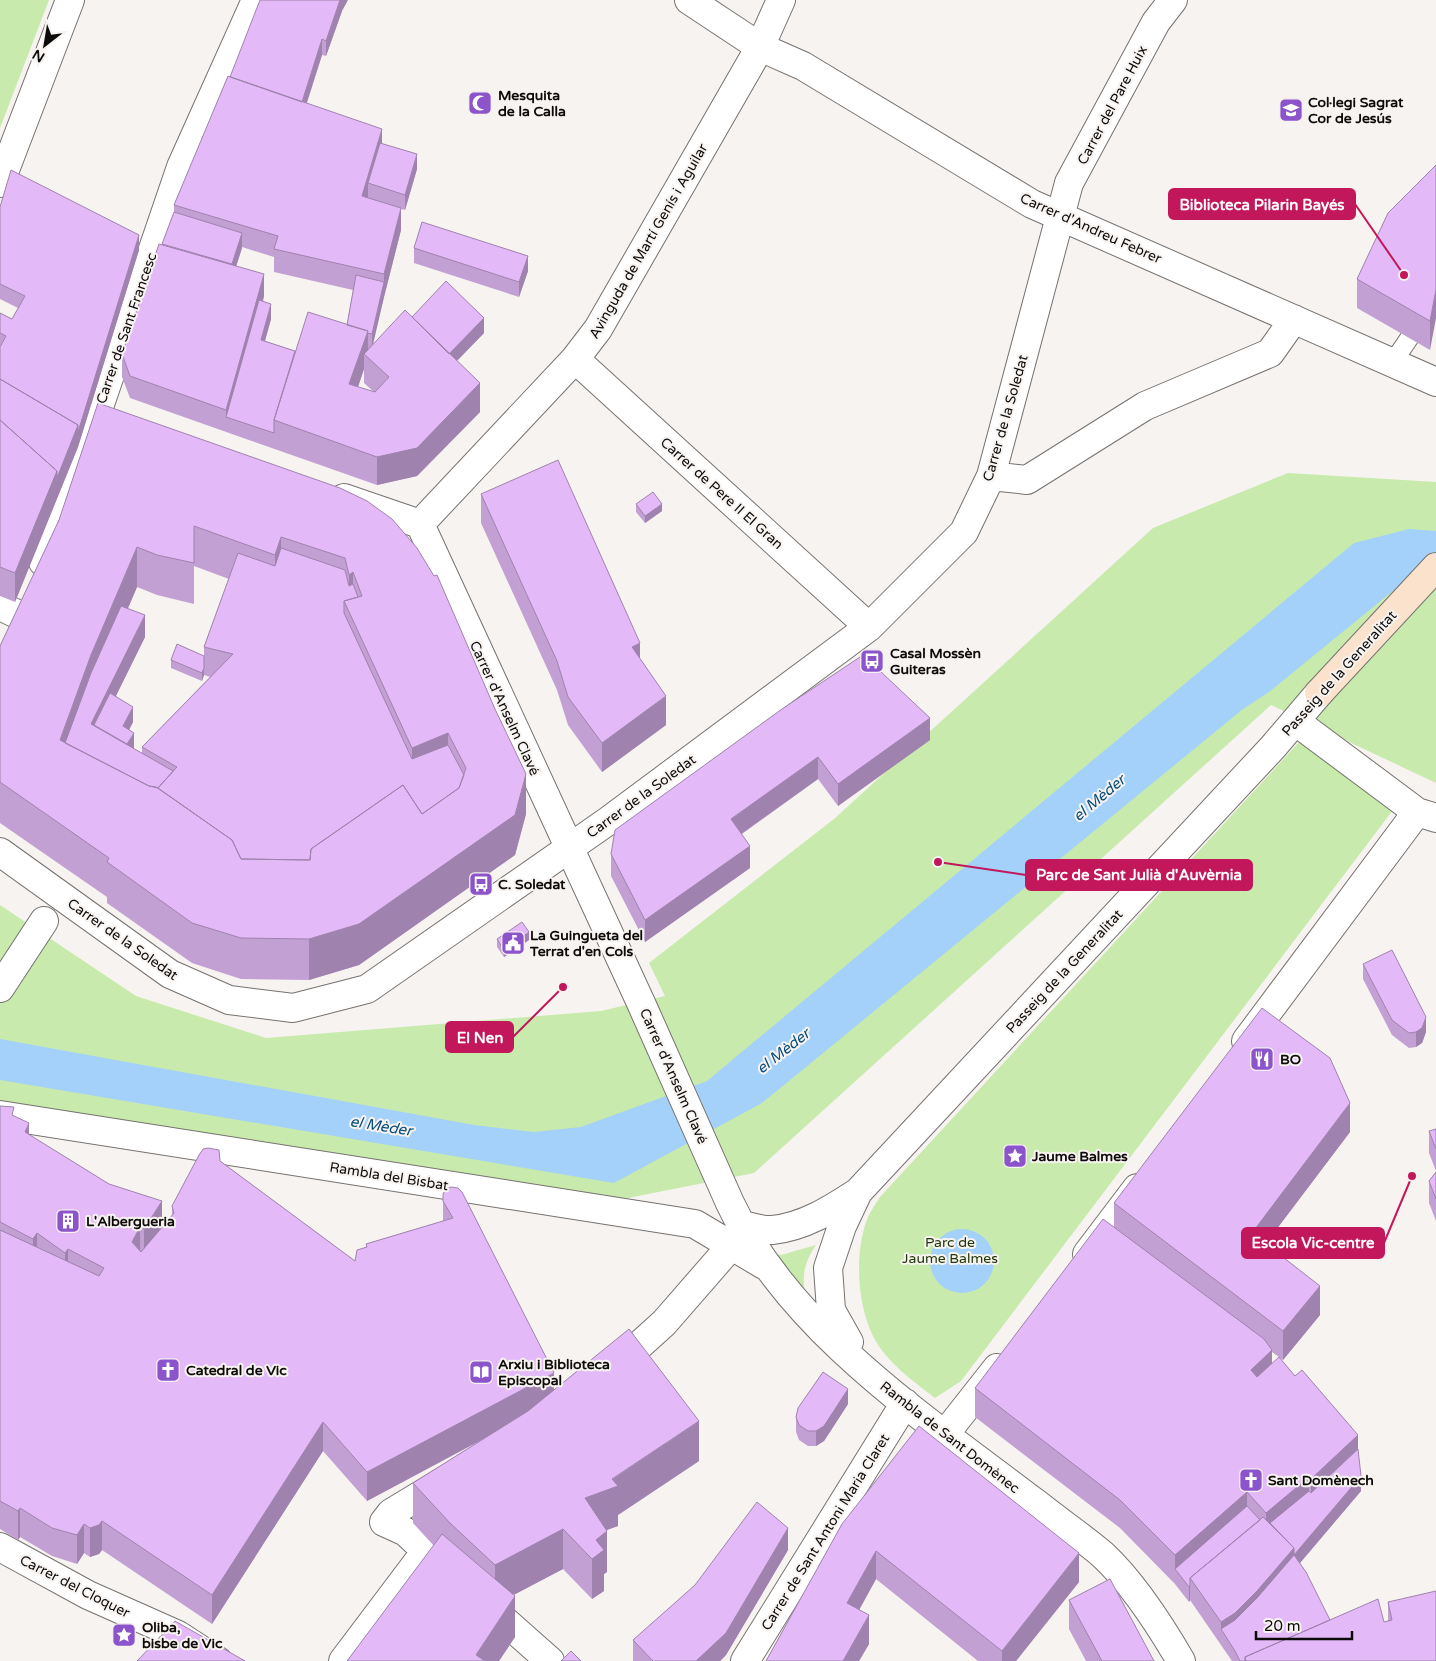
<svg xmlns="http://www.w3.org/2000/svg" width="1436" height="1661" font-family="'Varela Round',sans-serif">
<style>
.green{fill:#c8eaac}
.water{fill:#a3d1fa}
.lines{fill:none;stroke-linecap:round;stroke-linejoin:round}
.lane-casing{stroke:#76726f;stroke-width:20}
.street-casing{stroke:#76726f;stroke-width:30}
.secondary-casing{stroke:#76726f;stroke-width:30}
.lane{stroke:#fff;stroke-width:18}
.street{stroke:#fff;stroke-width:28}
.secondary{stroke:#fbe2cd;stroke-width:28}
.wall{fill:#c3a0d4;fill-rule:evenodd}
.shaded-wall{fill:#9f82ad}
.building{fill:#e3baf7;stroke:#9f82ad;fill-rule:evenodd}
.labels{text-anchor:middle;stroke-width:4;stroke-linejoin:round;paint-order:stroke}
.poi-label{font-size:14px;font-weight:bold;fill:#0d0b0a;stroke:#f7f3f0;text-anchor:start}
.street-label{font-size:14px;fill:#0d0b0a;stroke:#f7f3f0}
.park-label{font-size:14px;fill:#223708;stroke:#f7f3f0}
.water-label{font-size:15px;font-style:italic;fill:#094d7b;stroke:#f7f3f0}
.leader{fill:none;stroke:#c2185b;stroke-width:2}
.callout-dot{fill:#c2185b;stroke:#f7f3f0;stroke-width:2}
.callout{fill:#c2185b;stroke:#c2185b;stroke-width:2}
.callout-label{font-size:15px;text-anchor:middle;font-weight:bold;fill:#fff}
</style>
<rect width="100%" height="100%" fill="#f7f3f0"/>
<!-- green -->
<path class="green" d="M0,0H49L0,128Z
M1288,473L1436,482V783L1271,705L754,1173L608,1202L0,1122V905L136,996L266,1038L601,1011L665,996L649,963L834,819L1153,528Z
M1301,740L1393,810L961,1381L935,1398C913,1381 886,1362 873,1336C857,1304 854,1251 868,1217C871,1210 876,1204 880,1197Z
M816,1245C803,1264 801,1279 807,1301L770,1253L781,1255Z"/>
<!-- water -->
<path class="water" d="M1409,529L1436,531V587L1394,590L1269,692L1243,709L762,1103L614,1183L0,1080V1039L474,1125L534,1132L581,1127L707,1081L1354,543Z
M930 1261a32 32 0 1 1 64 0a32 32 0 1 1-64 0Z"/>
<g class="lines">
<!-- lane casing -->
<g class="lane-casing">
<path id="lane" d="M1393,362L1412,334"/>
</g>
<!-- street casing -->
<g class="street-casing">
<path id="street" d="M689,0L760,47L803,66L1032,204L1436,382
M0,183L70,0
M575,359L869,627
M991,476L1027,480L1145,406L1270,353L1294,319
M344,498L420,524L641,1003L730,1203C790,1331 927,1420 1037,1504C1058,1521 1082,1537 1103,1555C1133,1583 1160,1625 1181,1661
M420,524L575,359L598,329L760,47L781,0
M43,562L97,413L181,167L256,0
M0,606L19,615
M1295,721L1417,812L1436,818
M0,852L170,974L229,1000L293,1008L367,989L608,821L869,627L964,532L991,476L1069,183L1156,22L1173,0
M0,988L44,921
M1246,1041L1417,812
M0,1115L695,1224L764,1265
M741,1225C750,1226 762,1231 772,1230C804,1227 832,1209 858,1192L1273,747L1319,693
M1087,1254L1137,1188
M849,1342L831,1310L828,1268L842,1226L858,1192
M613,1369L664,1323L731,1246
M945,1434L997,1368
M0,1547L88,1595L178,1635L218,1661
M488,1606L550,1661
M343,1661L426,1551L406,1532L384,1522L391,1513L444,1481
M745,1661L905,1403"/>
</g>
<!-- secondary casing -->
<g class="secondary-casing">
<path id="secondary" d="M1319,693L1436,567"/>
</g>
<!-- lane -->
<use href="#lane" class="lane"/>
<!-- street -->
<use href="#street" class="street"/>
<!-- secondary -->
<use href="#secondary" class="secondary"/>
</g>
<!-- wall -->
<path class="wall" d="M342,11L326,56L322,55L307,103L382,143L417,169L405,210L401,209V230L384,297L372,345L412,317L484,333L457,361L480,412L417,476L377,485L130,398L122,377V354L174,212V205L230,77ZM242,247L274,257V272L353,290L347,325L295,351L265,341L271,319L263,302L264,296L236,266ZM364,369V383L374,392L358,387Z
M1436,165L1430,350L1357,308V279Z
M0,207L139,250L78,447L15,602L0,596V313L12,319L18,308L0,299Z
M414,248L528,271L519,297L414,263Z
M340,488L526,814L515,855L359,965L309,980L241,979L192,963L107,903V897L0,823V646L59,520ZM194,566L229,579L204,647V656L171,660V668L202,681L204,675L210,677L142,747V753L133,748L129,730L133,722L116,696L145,637L128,608L137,587L157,595L194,604Z
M481,494L666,725L602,772L568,725L557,690L481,523Z
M636,504L662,511L645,523L636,512Z
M782,709L930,740L838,806L818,779L742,834L750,868L645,942L611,876V854Z
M497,939L529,940L504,957L497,947Z
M1363,964L1426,1032L1422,1043L1416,1047L1409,1048L1392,1035L1363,979Z
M0,1106L14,1116L29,1135L162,1227L172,1216V1206L220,1161L355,1261L366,1247V1244L443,1221V1194L554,1390L699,1461L618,1515V1526L606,1530L607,1572L604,1574V1591L592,1599L563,1569L513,1595L515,1637L499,1661H347L434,1546L413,1523V1483L478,1442L367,1501L323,1451L212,1624L102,1550L99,1554L90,1557L84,1553L77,1564L52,1556L20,1537L18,1540L0,1529Z
M1436,1129V1171L1429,1153V1131Z
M1350,1132L1265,1244L1320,1315L1283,1360L1272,1352V1363L1358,1449L1361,1491L1300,1563L1330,1620L1384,1622L1388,1621V1602L1436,1661H1232L1190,1600L1189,1602L1175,1584L1120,1528L975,1417V1388L1114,1227V1203Z
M1436,1172V1221L1429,1203V1181Z
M848,1404L824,1441L816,1446H808L799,1440L796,1432V1417Z
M842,1524L1079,1582L1016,1661H978L876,1579L859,1610L869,1644L859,1661H766Z
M788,1550L726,1655L720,1661H633V1640Z
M1069,1600L1154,1661H1086L1069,1629Z"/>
<!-- shaded-wall -->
<path class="shaded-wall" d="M340,0H348L342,11L326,56V41Z
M322,39V55L300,123V108Z
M382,129V151L368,183V198L362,196Z
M417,154V169L405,210V195Z
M401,208V230L384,297L372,349V334L384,282V274Z
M242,233V248L230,286V271Z
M139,235V250L78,447L15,602V573Z
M528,256V271L519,297V282Z
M264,274V296L230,418L226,417V432V410Z
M1436,289V318L1430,350V321Z
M271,304V319L261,355V340Z
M484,318V333L443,375V360Z
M368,331V357L364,354V369L349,413V384Z
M480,383V412L417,476L377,485V457Z
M662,504V511L645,523V516Z
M281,537V577L275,595V555Z
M137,547V587L91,695L67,762L60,740L91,655Z
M353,572V610L349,612V575Z
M145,615V637L97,734L91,724Z
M640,643V672L632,647Z
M204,668V675L202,681V673Z
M666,696V725L602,772V743Z
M133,707V722L123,742V726Z
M930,718V740L838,806V784Z
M134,733V748L124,750Z
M448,733V774L412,788V748Z
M818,757V779L731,841V819Z
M526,774V814L515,855L359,965L309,980V939Z
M750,846V868L645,942V920Z
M529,932V940L504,957V950Z
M1426,1017V1032L1422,1043L1416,1047V1032Z
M1350,1103V1132L1252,1262V1233Z
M29,1123V1152L25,1132Z
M162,1201V1230L144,1258V1229Z
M140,1227V1256L132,1242Z
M37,1233V1262L33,1267V1239Z
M68,1249V1278L65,1281V1253Z
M1320,1286V1315L1283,1360V1331Z
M1272,1350V1379L1251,1399V1370Z
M554,1373V1401L367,1501V1472Z
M848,1389V1404L824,1441L816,1446V1431Z
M699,1421V1461L618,1515V1526L585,1538V1498Z
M323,1422V1451L212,1624V1595Z
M1358,1435V1464L1311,1508V1479Z
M1361,1476V1491L1294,1570V1555Z
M1309,1477V1506L1266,1541V1513Z
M1247,1492V1521L1175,1569V1555Z
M20,1508V1537L18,1540V1511Z
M102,1521V1550L99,1554L90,1557V1528Z
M84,1524V1553L77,1564V1535Z
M788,1528V1550L726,1655L720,1661H696Z
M563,1529V1569L495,1605V1565Z
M607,1531V1572L604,1574V1591L592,1599V1559L596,1540Z
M1294,1548V1570L1257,1613L1221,1629V1644V1622Z
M876,1551V1579L847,1632V1603Z
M1079,1553V1582L1016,1661H1002V1651Z
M1190,1585V1600L1189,1602V1587Z
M515,1596V1637L499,1661H476V1655Z
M869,1615V1644L859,1661H843Z"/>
<!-- building -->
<path class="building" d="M260,0H340L326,41L322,39L302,102L230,77Z
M228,76L382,129L362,196L401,208L384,274L274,249L278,236L174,205Z
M380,143L417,154L405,195L368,183Z
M1436,165V289L1430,321L1357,279L1388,213Z
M11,170L139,235L78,432V425L0,379V347L6,336L0,333V313L12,319L25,296L0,284V207Z
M174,212L242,233L232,264L162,244Z
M422,222L528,256L519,282L414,248Z
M159,244L264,274L226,410L130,376L122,354Z
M356,275L384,282L372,334L367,333L368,331L347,325Z
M446,281L484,318L449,354L412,317Z
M259,300L271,304L261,340L295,351L274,420V433L226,417Z
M405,310L480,383L417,448L377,457L274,420L308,312L368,331L349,384L375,392L389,377L364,354Z
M0,379L78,425L57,478V471L0,420Z
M98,403L340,488L367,501L392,519L417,548L434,576L437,575L495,709L526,774L515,815L359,924L309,939L241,938L192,923L107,862L109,858L0,782V646L59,520ZM194,526L275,555L281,537L345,558L349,575L353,572L362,596L344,601L412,748L448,733L466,768L459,788L422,814L403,785L311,849L310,860L241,859L232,840L156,787L149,786L60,740L91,655L137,547L157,555L194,563Z
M0,420L57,471L15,573L0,567Z
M558,460L640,643L632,647L666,696L602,743L568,697L557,661L481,494Z
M653,492L662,504L645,516L636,504Z
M281,548L345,570L349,586L353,584L358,597L344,601V613L412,759L448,745L464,775L459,788L422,814L403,785L311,849L310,860L241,859L232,840L158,788L177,767L142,747L233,654L204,647L238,553L275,566Z
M121,606L145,615L91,724L173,771L158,788L149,786L65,743L91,673Z
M177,644L204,656V668L202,673L171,660Z
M863,655L930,718L838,784L818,757L731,819L750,846L645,920L611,854L615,830L782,709Z
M110,693L133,707L123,726L134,733L127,744L94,725Z
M522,922L529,932L504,950L497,939Z
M1392,950L1426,1017L1422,1028L1416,1032L1409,1033L1392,1020L1363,964Z
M1262,1008L1330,1058L1350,1103L1252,1233L1320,1286L1283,1331L1114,1203Z
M0,1106L14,1107L12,1115L29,1123L25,1132L109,1184L162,1201L144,1229L140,1227L132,1242L141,1252L174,1213L172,1206L199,1155L203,1149L208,1148L219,1150L220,1161L355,1261L357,1250L367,1247L366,1244L453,1218L443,1201V1194L446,1189L451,1187L458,1188L462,1192L554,1373L367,1472L323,1422L212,1595L102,1521L99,1525L90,1528L84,1524L77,1535L52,1528L20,1508L18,1511L0,1501V1230L99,1276L104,1268L68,1249L65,1253L37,1233L33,1239L0,1222Z
M1436,1129V1149L1429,1131Z
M1436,1172V1199L1429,1181Z
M1103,1219L1264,1339L1272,1350L1251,1370L1257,1377L1279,1357L1295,1376L1302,1370L1358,1435L1311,1479L1309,1477L1266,1513L1247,1492L1175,1555L1120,1500L975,1388Z
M629,1329L699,1421L612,1479L618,1486L585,1498L607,1531L596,1540L604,1550L592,1559L563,1529L495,1565L450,1523L413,1483L528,1411Z
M823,1372L848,1389L824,1426L816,1431H808L799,1425L796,1417L798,1408Z
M919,1426L1079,1553L1002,1651L876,1551L847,1603L869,1615L843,1661H766L842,1524Z
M1358,1449L1361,1476L1294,1555L1306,1572L1330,1620L1245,1657V1661H1240L1235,1651L1221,1629L1235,1620L1257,1598L1294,1555V1548L1270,1523L1309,1491L1311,1493Z
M757,1502L788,1528L726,1633L696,1661H653L633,1640L695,1585Z
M1247,1506L1260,1520L1190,1578V1585L1189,1587L1175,1569Z
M1263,1517L1294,1548L1257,1591L1235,1613L1221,1622L1190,1578Z
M442,1534L515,1596L476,1655L485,1661H347Z
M1110,1579L1154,1661H1102L1069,1600Z
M1436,1591V1661H1246L1245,1657L1378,1599L1384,1622L1392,1620L1388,1602Z
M175,1621L245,1661H137Z
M571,1651L581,1661H561Z"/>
<!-- icons -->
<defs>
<g id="mosque-square" transform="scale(1.25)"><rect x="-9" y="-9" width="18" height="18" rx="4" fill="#8c54cb" stroke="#f7f3f0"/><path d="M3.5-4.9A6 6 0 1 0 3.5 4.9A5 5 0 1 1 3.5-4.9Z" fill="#fff"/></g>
<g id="school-square" transform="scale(1.25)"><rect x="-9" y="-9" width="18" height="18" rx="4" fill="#8c54cb" stroke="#f7f3f0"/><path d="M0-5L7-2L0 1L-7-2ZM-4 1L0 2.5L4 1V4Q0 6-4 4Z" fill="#fff"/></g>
<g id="bus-square" transform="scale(1.25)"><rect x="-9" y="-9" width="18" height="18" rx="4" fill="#8c54cb" stroke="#f7f3f0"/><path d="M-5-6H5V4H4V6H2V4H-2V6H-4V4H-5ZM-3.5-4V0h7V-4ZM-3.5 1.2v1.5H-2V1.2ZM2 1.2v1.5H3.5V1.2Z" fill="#fff"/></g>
<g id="civic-square" transform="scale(1.25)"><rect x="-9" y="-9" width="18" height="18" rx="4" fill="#8c54cb" stroke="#f7f3f0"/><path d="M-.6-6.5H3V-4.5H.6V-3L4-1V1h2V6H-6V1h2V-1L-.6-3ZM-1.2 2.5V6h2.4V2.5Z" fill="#fff"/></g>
<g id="restaurant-square" transform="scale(1.25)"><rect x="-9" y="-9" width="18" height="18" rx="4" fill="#8c54cb" stroke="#f7f3f0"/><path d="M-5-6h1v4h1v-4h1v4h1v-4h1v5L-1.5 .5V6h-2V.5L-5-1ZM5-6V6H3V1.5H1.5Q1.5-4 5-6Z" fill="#fff"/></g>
<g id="sight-square" transform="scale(1.25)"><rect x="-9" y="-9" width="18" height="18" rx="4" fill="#8c54cb" stroke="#f7f3f0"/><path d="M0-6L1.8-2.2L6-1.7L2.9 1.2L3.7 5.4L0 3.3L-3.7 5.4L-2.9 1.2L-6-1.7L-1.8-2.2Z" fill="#fff"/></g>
<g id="building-square" transform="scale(1.25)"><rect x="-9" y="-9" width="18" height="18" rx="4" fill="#8c54cb" stroke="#f7f3f0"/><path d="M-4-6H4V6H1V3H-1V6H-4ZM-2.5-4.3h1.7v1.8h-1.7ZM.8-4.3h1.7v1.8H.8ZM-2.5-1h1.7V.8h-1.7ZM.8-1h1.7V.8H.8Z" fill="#fff"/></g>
<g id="church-square" transform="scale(1.25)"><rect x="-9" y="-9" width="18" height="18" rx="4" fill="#8c54cb" stroke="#f7f3f0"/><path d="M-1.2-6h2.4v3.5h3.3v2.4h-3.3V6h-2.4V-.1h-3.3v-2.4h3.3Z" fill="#fff"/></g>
<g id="library-square" transform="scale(1.25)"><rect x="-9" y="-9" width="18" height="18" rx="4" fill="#8c54cb" stroke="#f7f3f0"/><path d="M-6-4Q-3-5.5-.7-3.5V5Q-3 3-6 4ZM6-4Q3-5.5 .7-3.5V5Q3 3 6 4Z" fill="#fff"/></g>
</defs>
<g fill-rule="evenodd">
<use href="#mosque-square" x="480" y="103"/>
<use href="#school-square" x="1291" y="110"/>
<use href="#bus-square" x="872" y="661"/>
<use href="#bus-square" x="481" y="884"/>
<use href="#civic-square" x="513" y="943"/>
<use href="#restaurant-square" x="1262" y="1059"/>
<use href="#sight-square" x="1015" y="1156"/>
<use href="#building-square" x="68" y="1221"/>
<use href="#church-square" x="168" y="1370"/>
<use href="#library-square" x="481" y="1372"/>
<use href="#church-square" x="1251" y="1480"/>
<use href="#sight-square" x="124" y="1635"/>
</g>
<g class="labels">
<!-- poi labels -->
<g class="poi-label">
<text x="498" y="100">Mesquita<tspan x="498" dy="16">de la Calla</tspan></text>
<text x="1308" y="107">Col·legi Sagrat<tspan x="1308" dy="16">Cor de Jesús</tspan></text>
<text x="890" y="658">Casal Mossèn<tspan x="890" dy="16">Guiteras</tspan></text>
<text x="498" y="889">C. Soledat</text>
<text x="530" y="940">La Guingueta del<tspan x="530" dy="16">Terrat d'en Cols</tspan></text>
<text x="1280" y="1064">BO</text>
<text x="1032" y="1161">Jaume Balmes</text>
<text x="86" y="1226">L'Albergueria</text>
<text x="498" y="1369">Arxiu i Biblioteca<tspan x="498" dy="16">Episcopal</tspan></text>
<text x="186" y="1375">Catedral de Vic</text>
<text x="1268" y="1485">Sant Domènech</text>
<text x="142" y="1632">Oliba,<tspan x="142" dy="16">bisbe de Vic</tspan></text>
</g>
<!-- street labels -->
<g class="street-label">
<text transform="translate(1112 105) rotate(-62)" y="5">Carrer del Pare Huix</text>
<text transform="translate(1091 228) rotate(24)" y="5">Carrer d'Andreu Febrer</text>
<text transform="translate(648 241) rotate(-60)" y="5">Avinguda de Martí Genís i Aguilar</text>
<text transform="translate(126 328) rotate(-71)" y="5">Carrer de Sant Francesc</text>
<text transform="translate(1005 418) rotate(-74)" y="5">Carrer de la Soledat</text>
<text transform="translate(722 493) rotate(42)" y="5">Carrer de Pere II El Gran</text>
<text transform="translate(1339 673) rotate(-48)" y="5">Passeig de la Generalitat</text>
<text transform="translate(505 708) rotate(65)" y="5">Carrer d'Anselm Clavé</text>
<text transform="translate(641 796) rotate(-36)" y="5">Carrer de la Soledat</text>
<text transform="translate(123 939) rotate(35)" y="5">Carrer de la Soledat</text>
<text transform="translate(1064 971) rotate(-47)" y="5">Passeig de la Generalitat</text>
<text transform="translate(674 1076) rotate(66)" y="5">Carrer d'Anselm Clavé</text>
<text transform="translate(389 1176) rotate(9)" y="5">Rambla del Bisbat</text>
<text transform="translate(950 1437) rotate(38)" y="5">Rambla de Sant Domènec</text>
<text transform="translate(825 1532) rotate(-58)" y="5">Carrer de Sant Antoni Maria Claret</text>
<text transform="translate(75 1586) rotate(27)" y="5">Carrer del Cloquer</text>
</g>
<!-- park labels -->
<g class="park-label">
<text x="950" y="1247">Parc de<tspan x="950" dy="16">Jaume Balmes</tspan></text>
</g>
<!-- water labels -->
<g class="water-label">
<text transform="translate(1099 798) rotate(-40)" y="5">el Mèder</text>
<text transform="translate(783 1051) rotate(-38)" y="5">el Mèder</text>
<text transform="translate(381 1126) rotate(9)" y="5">el Mèder</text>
</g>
</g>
<!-- callouts -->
<path class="leader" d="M1404 275L1355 204M938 862L1026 875M563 987L513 1037M1412 1176L1384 1243"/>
<g class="callout-dot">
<circle cx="1404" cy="275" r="5"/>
<circle cx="938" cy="862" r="5"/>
<circle cx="563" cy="987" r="5"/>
<circle cx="1412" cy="1176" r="5"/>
</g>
<g class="callout">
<rect x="1169" y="189" width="186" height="30" rx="5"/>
<rect x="1026" y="860" width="226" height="30" rx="5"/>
<rect x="446" y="1022" width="67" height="30" rx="5"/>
<rect x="1242" y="1228" width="142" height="30" rx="5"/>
</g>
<g class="callout-label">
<text x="1262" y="210">Biblioteca Pilarin Bayés</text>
<text x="1139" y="880">Parc de Sant Julià d'Auvèrnia</text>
<text x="480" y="1043">El Nen</text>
<text x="1313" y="1248">Escola Vic-centre</text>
</g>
<!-- north arrow -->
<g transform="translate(45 45) rotate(211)" stroke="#f7f3f0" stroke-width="4" paint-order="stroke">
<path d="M0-4L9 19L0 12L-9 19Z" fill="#0d0b0a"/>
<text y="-8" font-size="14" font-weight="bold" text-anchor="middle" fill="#0d0b0a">N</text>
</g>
<!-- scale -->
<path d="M1256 1631v8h96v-8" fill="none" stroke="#0d0b0a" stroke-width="2.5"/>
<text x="1264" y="1631" font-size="15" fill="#0d0b0a" stroke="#f7f3f0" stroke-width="4" paint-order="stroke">20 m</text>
</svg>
